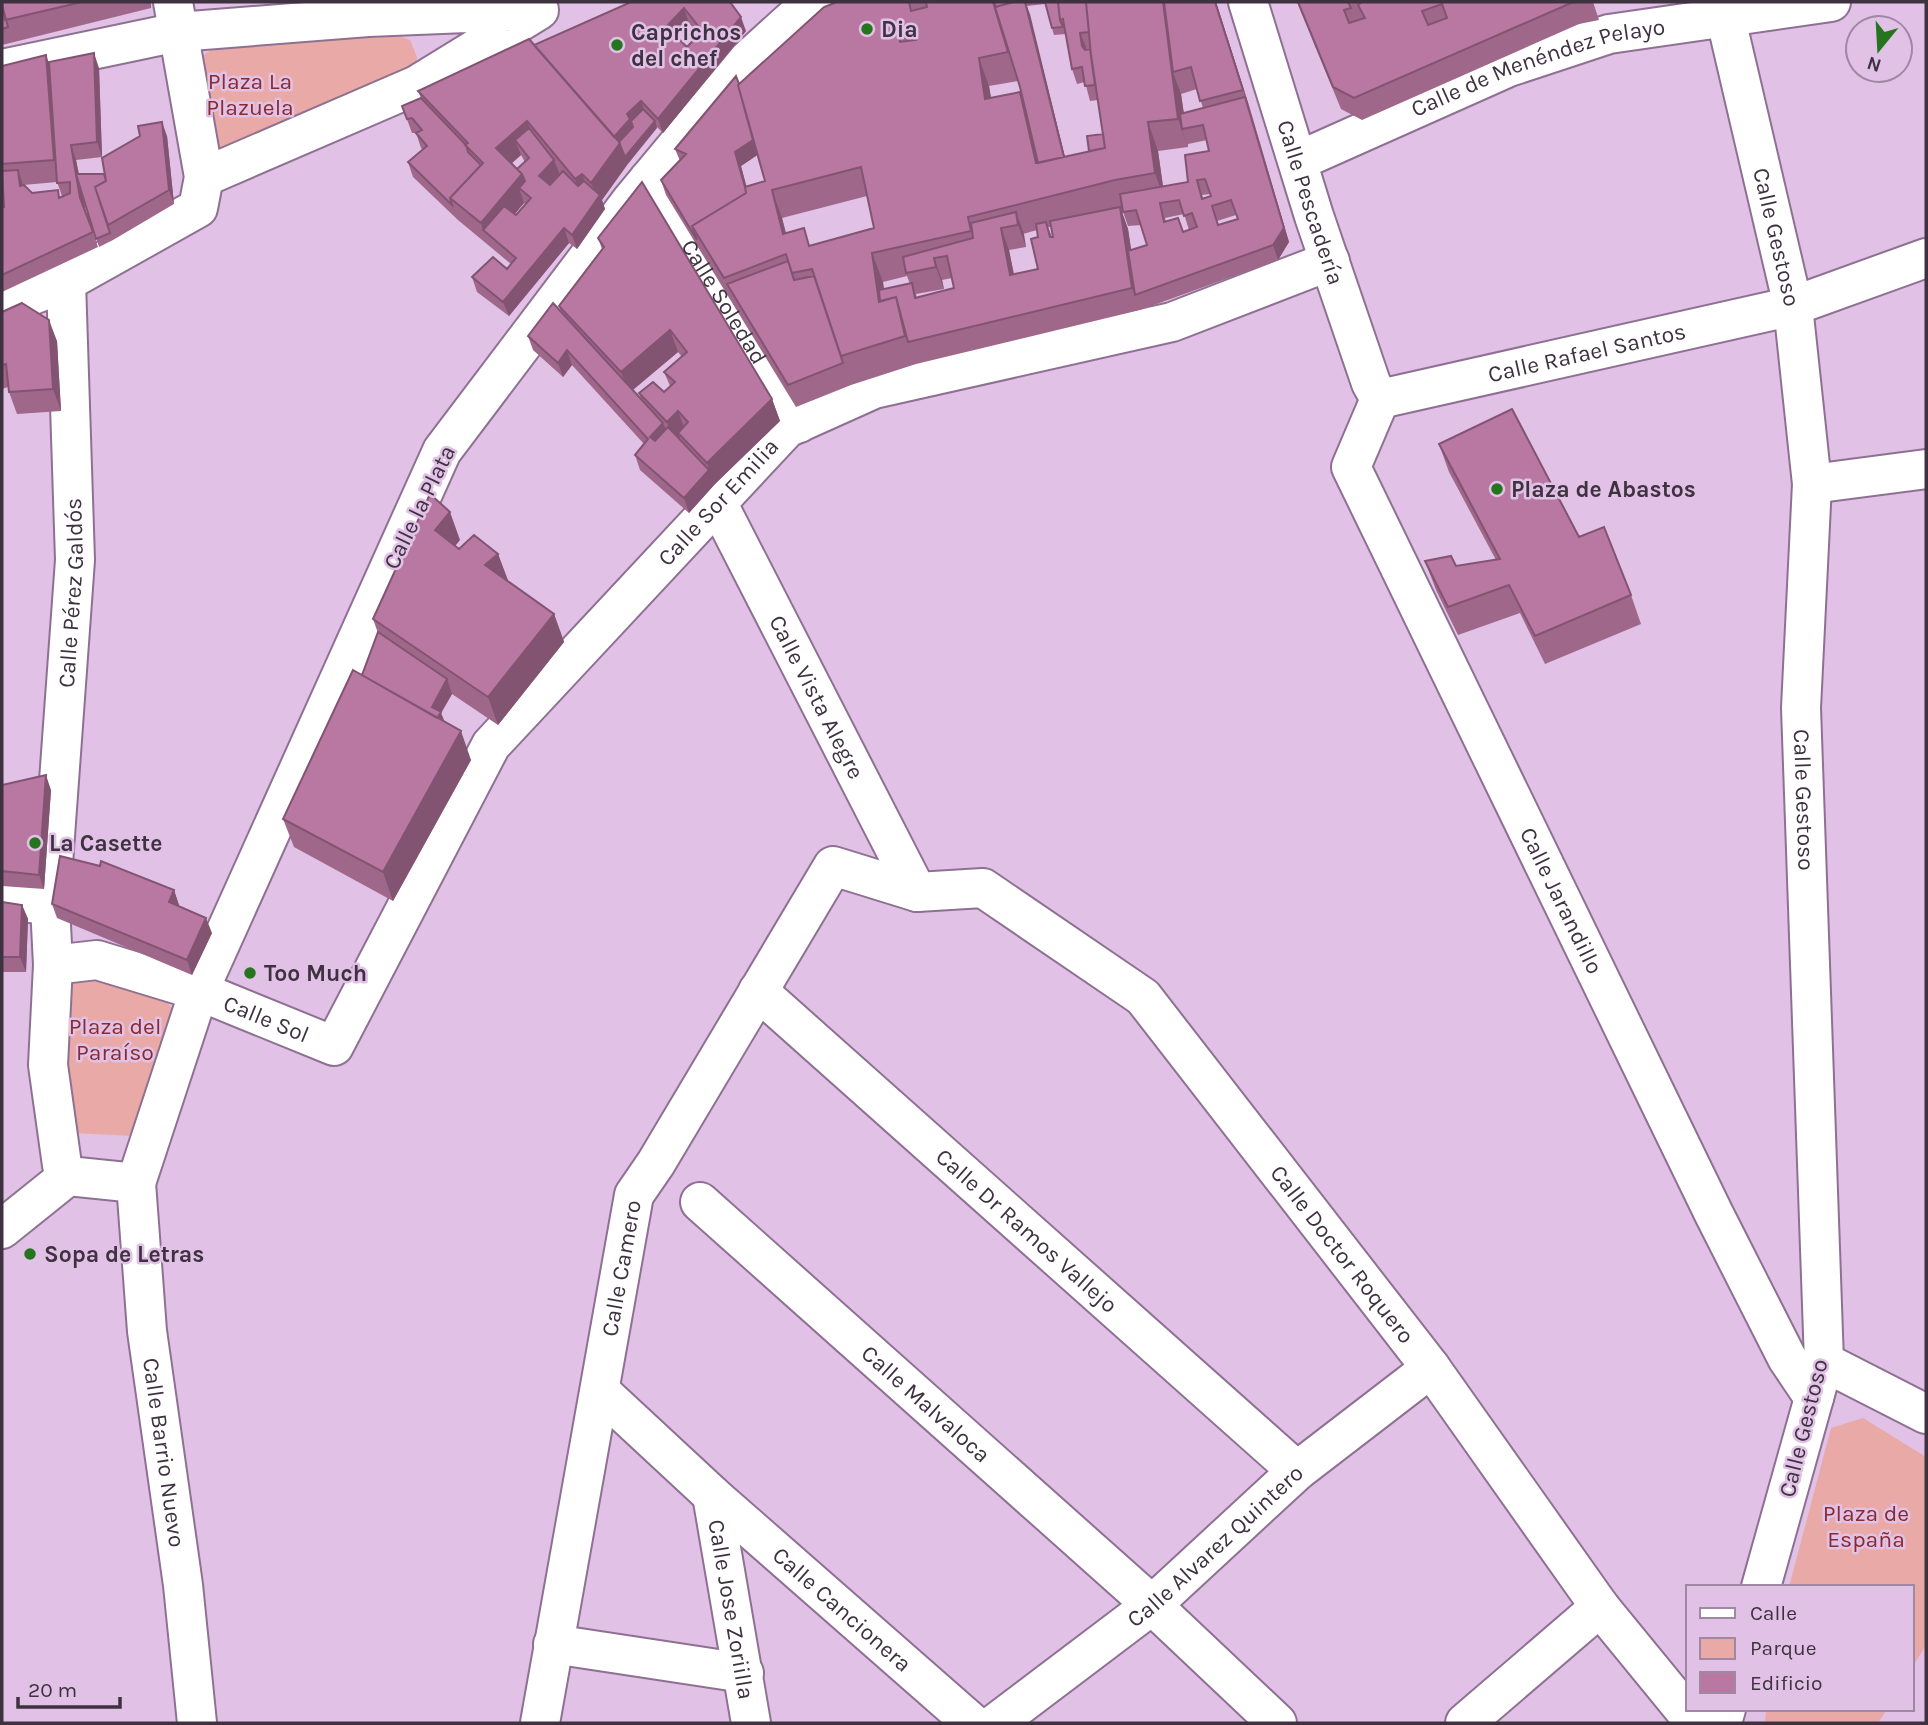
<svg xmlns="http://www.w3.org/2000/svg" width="1928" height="1725" font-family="Karla,sans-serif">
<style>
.green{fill:#e9a9a6}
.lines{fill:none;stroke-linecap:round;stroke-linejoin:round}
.minor-casing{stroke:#8e7192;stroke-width:42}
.minor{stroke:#fff;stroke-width:38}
.wall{fill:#9f678a;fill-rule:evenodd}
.shaded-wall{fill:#825471}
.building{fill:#b978a1;stroke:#825471;stroke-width:2;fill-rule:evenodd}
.poi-dot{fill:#24751e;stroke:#e1c1e6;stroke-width:2.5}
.labels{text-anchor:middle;stroke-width:5;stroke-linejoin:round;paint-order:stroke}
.poi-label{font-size:23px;font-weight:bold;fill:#3e3240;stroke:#e1c1e6;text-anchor:start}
.street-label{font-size:23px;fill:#3e3240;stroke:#e1c1e6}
.park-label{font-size:23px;fill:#882b2f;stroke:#e1c1e6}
</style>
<rect width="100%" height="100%" fill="#e1c1e6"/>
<!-- green -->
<path class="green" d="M391,33L410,40L417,57L415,71L226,158L208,148L198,59L211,50Z
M87,969L164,998L177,1015L133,1136L73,1133L60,1112L71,977Z
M1863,1418L1926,1457V1645L1912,1668V1587H1789L1831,1428Z
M1766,1709H1887L1878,1723H1765Z"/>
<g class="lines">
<!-- minor casing -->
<g class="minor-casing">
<g id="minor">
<path id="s1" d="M812,2L749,59L631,201L442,451L199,991L334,1046L491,745L787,428L874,389L1172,322L1330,261"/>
<path id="s2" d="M1248,2L1314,216L1371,383L1380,399"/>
<path id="s3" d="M1725,15L1793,306L1812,484L1801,708L1824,1362L1761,1587"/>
<path d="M2,69L178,32L368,17L539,10L417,85L204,177"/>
<path id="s4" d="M1298,161L1509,67L1609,34L1831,2"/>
<path id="s5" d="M649,179L799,423"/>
<path d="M2,307L66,282L198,208L204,177L173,2"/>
<path id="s6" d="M1380,399L1351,467L1714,1214L1787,1358L1814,1398"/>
<path id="s7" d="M1380,399L1793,306L1926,258"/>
<path d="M1812,484L1926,469"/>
<path id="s8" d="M717,502L917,892"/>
<path d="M2,900L50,905"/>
<path id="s9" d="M53,965L97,960L199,991L136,1183L68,1176L62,1165L48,1065L53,965L50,905L75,560L66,282"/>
<path id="s10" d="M758,991L1297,1471"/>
<path id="s11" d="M136,1183L147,1331L183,1585L197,1723"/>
<path id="s12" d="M700,1202L1152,1605L1277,1723"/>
<path d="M2,1229L68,1176"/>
<path d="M1824,1362L1926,1414"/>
<path id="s13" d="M600,1391L712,1495L972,1723"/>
<path id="s14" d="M712,1495L751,1723"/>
<path d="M553,1644L744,1673"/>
<path id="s15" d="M540,1723L634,1195L656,1163L833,866L917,892L983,888L1143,997L1431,1368L1600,1607L1695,1723"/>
<path id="s16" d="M996,1723L1152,1605L1297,1471L1431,1368"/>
<path d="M1465,1723L1600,1607"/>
<path d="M1722,1723L1726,1709"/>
</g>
</g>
<!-- minor -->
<use href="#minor" class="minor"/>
</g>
<!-- wall -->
<path class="wall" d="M2,2H151V8L2,45Z
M631,2H730L746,31L663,133L657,127L627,165L602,200L605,209L577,249L569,243L509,316L477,292L472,277L507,269L511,264L458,220L413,177L408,162L423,150L421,148L416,133H412L402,106L421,98L418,91L534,45ZM689,23L699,35L687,47L676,37ZM521,155L525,162L517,169L512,163ZM524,203L526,204L516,215L514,214Z
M837,2H1216L1251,112L1289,242L1278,260L1140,310L916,364L851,385L796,407L666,195L661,180L680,161L675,149L736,76L739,84ZM1045,4L1054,35L1066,34L1072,69L1077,84L1085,82L1090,101L1098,100L1103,134L1089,151L1065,157L1027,6ZM1018,81L1024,104L991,98L989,86ZM1197,89L1203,108L1184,114L1181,94ZM1207,140L1209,151L1188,182L1163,186L1158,151L1188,147V144ZM757,155L765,181L746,187L741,166ZM1210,194L1211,196L1203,198L1202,195ZM867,196L874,228L810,246L786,233L782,218ZM1121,209H1122L1128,226L1141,225L1147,245L1131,250L1128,229ZM1184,214L1189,230L1183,232L1166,221L1165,218ZM1236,215L1238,219L1219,225L1217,221ZM1048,227H1051L1053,237H1052ZM1037,230L1038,237V269L1014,274L1009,250L1026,247L1023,234ZM907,276L910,284L884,289L883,282ZM952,278L954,288L917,298L916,294L944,289L942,280Z
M1297,2H1593L1599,20L1579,24L1362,120L1341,109Z
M49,62L99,68L102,157L76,160L79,174H104L167,136L174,204L113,240L99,247L83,196L86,212L98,247L2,292V66ZM57,182L62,196L61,197L32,193L23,185Z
M598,238L772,399L780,421L715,484L689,513L640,470L635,455L644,444L572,365L563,377L533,350L528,336L561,312L559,306L602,249ZM678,352L682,357L664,372L670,386L664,392L639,393L641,399L633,390Z
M2,312L57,341L61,411L17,414L9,392L8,387L2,389Z
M1439,444L1579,537L1631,595L1641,624L1545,664L1520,613L1458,635L1436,590L1425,561L1456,566L1496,560L1449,472Z
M460,540L455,546L459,549L498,554L508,581L554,614L564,642L498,725L452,694L441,713L445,722L471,760L393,901L294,847L283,819L362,675L378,633L373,619Z
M2,785L51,790L44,889L2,886Z
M174,890L179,906L212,933L192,975L57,918L52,904Z
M2,902L22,905L28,919L26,972H2Z"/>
<!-- shaded-wall -->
<path class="shaded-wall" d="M1025,2L1030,14L1072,186L1067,171Z
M1163,2H1170L1173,72L1181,94L1186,129H1182L1188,147L1178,119Z
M1215,2H1216L1251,112L1243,90Z
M684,8L689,23L672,42L666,27Z
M741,17L746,31L663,133L658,119Z
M1080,33L1086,47L1087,61L1082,46Z
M94,53L99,68L102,157L97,142Z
M46,55L54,77L62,181L54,160Z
M979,58L989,86L996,127L985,99Z
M736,76L742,91L759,154L741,166L756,221L708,251L735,152Z
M1020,92L1030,121L1043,176L1036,163Z
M1245,97L1289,242L1278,260L1273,245Z
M641,101L646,116L655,121L657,128L627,165L602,200L605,209L577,249L572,235L597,199L591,183L612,139L627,114Z
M527,121L535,143L515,140L521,155L504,170L496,148Z
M162,122L167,136L174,204L169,190Z
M1148,122L1158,151L1165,201L1155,173Z
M71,145L76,160L86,213L80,198Z
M554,160L560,175L545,191L539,176Z
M18,170L23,185L20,186Z
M522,174L530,195L519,188L524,203L494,239L483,230L481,223Z
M582,174L590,196L583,201L575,179Z
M772,190L782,218L793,262L783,234Z
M1120,207L1128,229L1138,294L1135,295L1132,288Z
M1016,212L1024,234L1026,247L1018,225Z
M564,228L569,243L509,316L503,302Z
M1001,228L1009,250L1018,297L1010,275Z
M872,253L883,282L886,307L879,302Z
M934,258L942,280L944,289L936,267Z
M49,320L57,341L61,411L53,389Z
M670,330L678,352L629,393L621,372Z
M567,350L572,365L563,377L558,363Z
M772,399L780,421L715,484L689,513L684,498L709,470L707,463Z
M678,411L686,433H678L680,438L675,444L667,422Z
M663,423L669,437L656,451L650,437Z
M450,512L460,540L445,558L435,530Z
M498,554L509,583L485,565Z
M554,614L564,642L498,725L488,697Z
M447,679L452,694L441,713L446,727L438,740L432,707Z
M461,731L471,760L393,901L383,872Z
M46,775L51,790L44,889L39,875Z
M174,890L179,905L174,916L169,902Z
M22,905L28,919L26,972L20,957Z
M206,918L212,933L192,975L187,960Z"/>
<!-- building -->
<path class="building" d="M2,2H82L5,20Z
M631,2H730L741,17L658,119L641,101L627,114L630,119L614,137L534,45ZM684,8L702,31L687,47L666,27Z
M837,2H909L911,11L927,7L926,2H993L1008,52L979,58L985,99L1020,92L1036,163L1105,148L1091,55L1086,2H1163L1178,119L1148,122L1155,173L1115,180L968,217L971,231L872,253L879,302L896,297L905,336L841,356L812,269L792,273L786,254L724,278L692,226L746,193L745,187L765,181L738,85L824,7ZM913,27L916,40L900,42L898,30ZM861,167L874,228L809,246L804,228L783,234L772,190Z
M994,2H1012L996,7Z
M1014,2H1025L1064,157L1038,163L1020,87L995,7Z
M1045,2H1058L1060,20L1063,27L1052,28Z
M1058,2H1086L1089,32L1080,33L1082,46L1085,50L1090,49L1095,85L1085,86L1082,67L1072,69L1063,19L1060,20Z
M1164,2H1215L1243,90L1200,101L1191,67L1173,72Z
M1298,2H1348L1351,8L1344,10L1349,23L1365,18L1358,5L1362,2H1576L1571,3L1354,98L1333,87ZM1442,4L1447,18L1428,25L1422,11Z
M2,5L8,27L2,29Z
M529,39L620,143L591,183L582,174L575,179L527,121L496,148L522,174L481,223L450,198L483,163L465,145L468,143L418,91Z
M94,53L97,142L71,145L80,198L93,232L2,275V207H4L2,171L18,170L20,186L24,185L32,193L58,190L59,198L70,193V182L57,183L49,62Z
M46,55L54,160L2,164V66Z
M736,76L739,84L738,85L753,140L735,152L745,187L746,193L692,226L697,240L661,180L686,154L675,149Z
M1245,97L1284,228L1273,245L1135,295L1128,251L1147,245L1136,210L1123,212L1120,194L1188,182L1185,155L1209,151L1203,125L1182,129L1180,114ZM1205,179L1211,196L1202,199L1197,180ZM1179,200L1184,216L1192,213L1197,227L1183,232L1178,218L1164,222L1160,203ZM1231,200L1238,219L1218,225L1212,206Z
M421,98L466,145L468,152L481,165L450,198L452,205L408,162L427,146L416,133L422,130L412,118L407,119L402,106Z
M643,109L655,121L625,157L619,142L633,127L631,121Z
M162,122L169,190L108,225L95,187L106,181L102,158L140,136L138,126Z
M529,128L554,160L539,176L550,185L563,171L578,186L584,181L600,195L572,235L564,228L503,302L472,277L493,257L507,269L516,258L483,230L504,206L516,215L531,198L519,188L525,181L522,174L517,169L529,158L515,140Z
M1103,134L1105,148L1089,151L1087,136Z
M76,174H104L106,181L95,187L110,233L96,239Z
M642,182L772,399L707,463L678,433L688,422L678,411L667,422L639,393L653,382L664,392L675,382L664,372L687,352L670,330L621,372L559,306L604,247L598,238Z
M1120,207L1132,288L908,342L896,297L880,301L879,290L912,283L915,298L954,288L947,256L934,258L936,267L906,273L903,257L973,238L971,223L1016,212L1018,225L1001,228L1010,275L1038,269L1031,239L1038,237L1036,224L1046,222L1050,237H1053L1050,221Z
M788,261L794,280L814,276L843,363L788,385L727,284Z
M22,303L49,320L53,389L9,392L6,364L2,365V312Z
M553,303L663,423L650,437L655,441L668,427L709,470L684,498L635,455L648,439L567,350L558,363L528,336Z
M1512,409L1579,537L1604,527L1631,595L1535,636L1509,585L1448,607L1425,561L1451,556L1456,566L1500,559L1439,444Z
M430,494L450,512L435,530L459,549L474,535L498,554L485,565L554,614L488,697L373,619Z
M378,632L447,679L432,707L441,712L437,718L362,675Z
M353,670L461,731L383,872L283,819Z
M46,775L39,875L2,871V785Z
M60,856L100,866L101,861L174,890L169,902L206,918L187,960L52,904Z
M2,902L22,905L20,957H2Z"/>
<!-- markers -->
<g class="poi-dot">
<circle cx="867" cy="29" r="7"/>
<circle cx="617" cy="45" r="7"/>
<circle cx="1497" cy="489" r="7"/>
<circle cx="35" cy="843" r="7"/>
<circle cx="250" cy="973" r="7"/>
<circle cx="30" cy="1254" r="7"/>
</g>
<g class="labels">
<!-- poi labels -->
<g class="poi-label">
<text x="881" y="37">Dia</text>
<text x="631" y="40">Caprichos<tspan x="631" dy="26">del chef</tspan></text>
<text x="1511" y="497">Plaza de Abastos</text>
<text x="49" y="851">La Casette</text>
<text x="264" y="981">Too Much</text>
<text x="44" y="1262">Sopa de Letras</text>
</g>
<!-- street labels -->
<g class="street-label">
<text dy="8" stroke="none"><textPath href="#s4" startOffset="259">Calle de Menéndez Pelayo</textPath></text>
<text dy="8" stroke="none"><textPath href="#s2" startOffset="210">Calle Pescadería</textPath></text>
<text dy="8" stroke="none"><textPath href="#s3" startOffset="228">Calle Gestoso</textPath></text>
<text dy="8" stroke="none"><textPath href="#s5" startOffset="144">Calle Soledad</textPath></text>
<text dy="8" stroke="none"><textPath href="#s7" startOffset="212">Calle Rafael Santos</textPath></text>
<text dy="8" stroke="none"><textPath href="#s1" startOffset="1993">Calle Sor Emilia</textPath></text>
<text transform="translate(419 507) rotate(-64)" y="8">Calle la Plata</text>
<text dy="8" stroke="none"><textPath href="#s9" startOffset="1008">Calle Pérez Galdós</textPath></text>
<text dy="8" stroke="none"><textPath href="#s8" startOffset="219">Calle Vista Alegre</textPath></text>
<text dy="8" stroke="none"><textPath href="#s3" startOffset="794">Calle Gestoso</textPath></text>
<text dy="8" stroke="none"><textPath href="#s6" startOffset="556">Calle Jarandillo</textPath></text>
<text dy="8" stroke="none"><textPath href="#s1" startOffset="1248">Calle Sol</textPath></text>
<text dy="8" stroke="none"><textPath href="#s10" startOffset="360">Calle Dr Ramos Vallejo</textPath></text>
<text dy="8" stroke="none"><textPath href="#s15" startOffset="1594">Calle Doctor Roquero</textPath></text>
<text dy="8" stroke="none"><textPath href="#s15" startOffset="462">Calle Camero</textPath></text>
<text dy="8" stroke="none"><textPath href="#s12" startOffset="303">Calle Malvaloca</textPath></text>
<text transform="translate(1803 1428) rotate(-76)" y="8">Calle Gestoso</text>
<text dy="8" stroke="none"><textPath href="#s11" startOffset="271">Calle Barrio Nuevo</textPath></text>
<text dy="8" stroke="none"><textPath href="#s16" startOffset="282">Calle Alvarez Quintero</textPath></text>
<text dy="8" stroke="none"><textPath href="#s14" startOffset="116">Calle Jose Zoriilla</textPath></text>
<text dy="8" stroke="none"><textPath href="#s13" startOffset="326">Calle Cancionera</textPath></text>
</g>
<!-- park labels -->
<g class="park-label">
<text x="250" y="89">Plaza La<tspan x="250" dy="26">Plazuela</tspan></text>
<text x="115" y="1034">Plaza del<tspan x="115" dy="26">Paraíso</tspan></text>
<text x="1866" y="1521">Plaza de<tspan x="1866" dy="26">España</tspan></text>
</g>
</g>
<!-- border -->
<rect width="1928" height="1725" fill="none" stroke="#3e3240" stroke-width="7"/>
<!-- legend -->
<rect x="1686" y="1585" width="228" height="126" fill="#e1c1e6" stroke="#a088a4" stroke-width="2"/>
<rect x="1700" y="1608" width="35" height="10" fill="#ffffff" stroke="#a088a4" stroke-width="2"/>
<text x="1750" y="1620" font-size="21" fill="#3e3240">Calle</text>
<rect x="1700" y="1638" width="35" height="21" fill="#e9a9a6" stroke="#a088a4" stroke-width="2"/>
<text x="1750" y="1655" font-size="21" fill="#3e3240">Parque</text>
<rect x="1700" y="1672" width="35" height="21" fill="#b978a1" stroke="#a088a4" stroke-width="2"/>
<text x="1750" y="1690" font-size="21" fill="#3e3240">Edificio</text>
<!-- north arrow -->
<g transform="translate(1879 49) rotate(198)"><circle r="33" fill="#e1c1e6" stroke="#a088a4" stroke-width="2"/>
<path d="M0-5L12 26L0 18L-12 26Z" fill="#24751e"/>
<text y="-10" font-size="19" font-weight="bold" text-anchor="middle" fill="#3e3240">N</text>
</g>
<!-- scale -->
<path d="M18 1697v10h102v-10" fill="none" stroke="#3e3240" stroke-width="3.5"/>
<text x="28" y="1697" font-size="21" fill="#3e3240" stroke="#e1c1e6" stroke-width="5" paint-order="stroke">20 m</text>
</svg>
